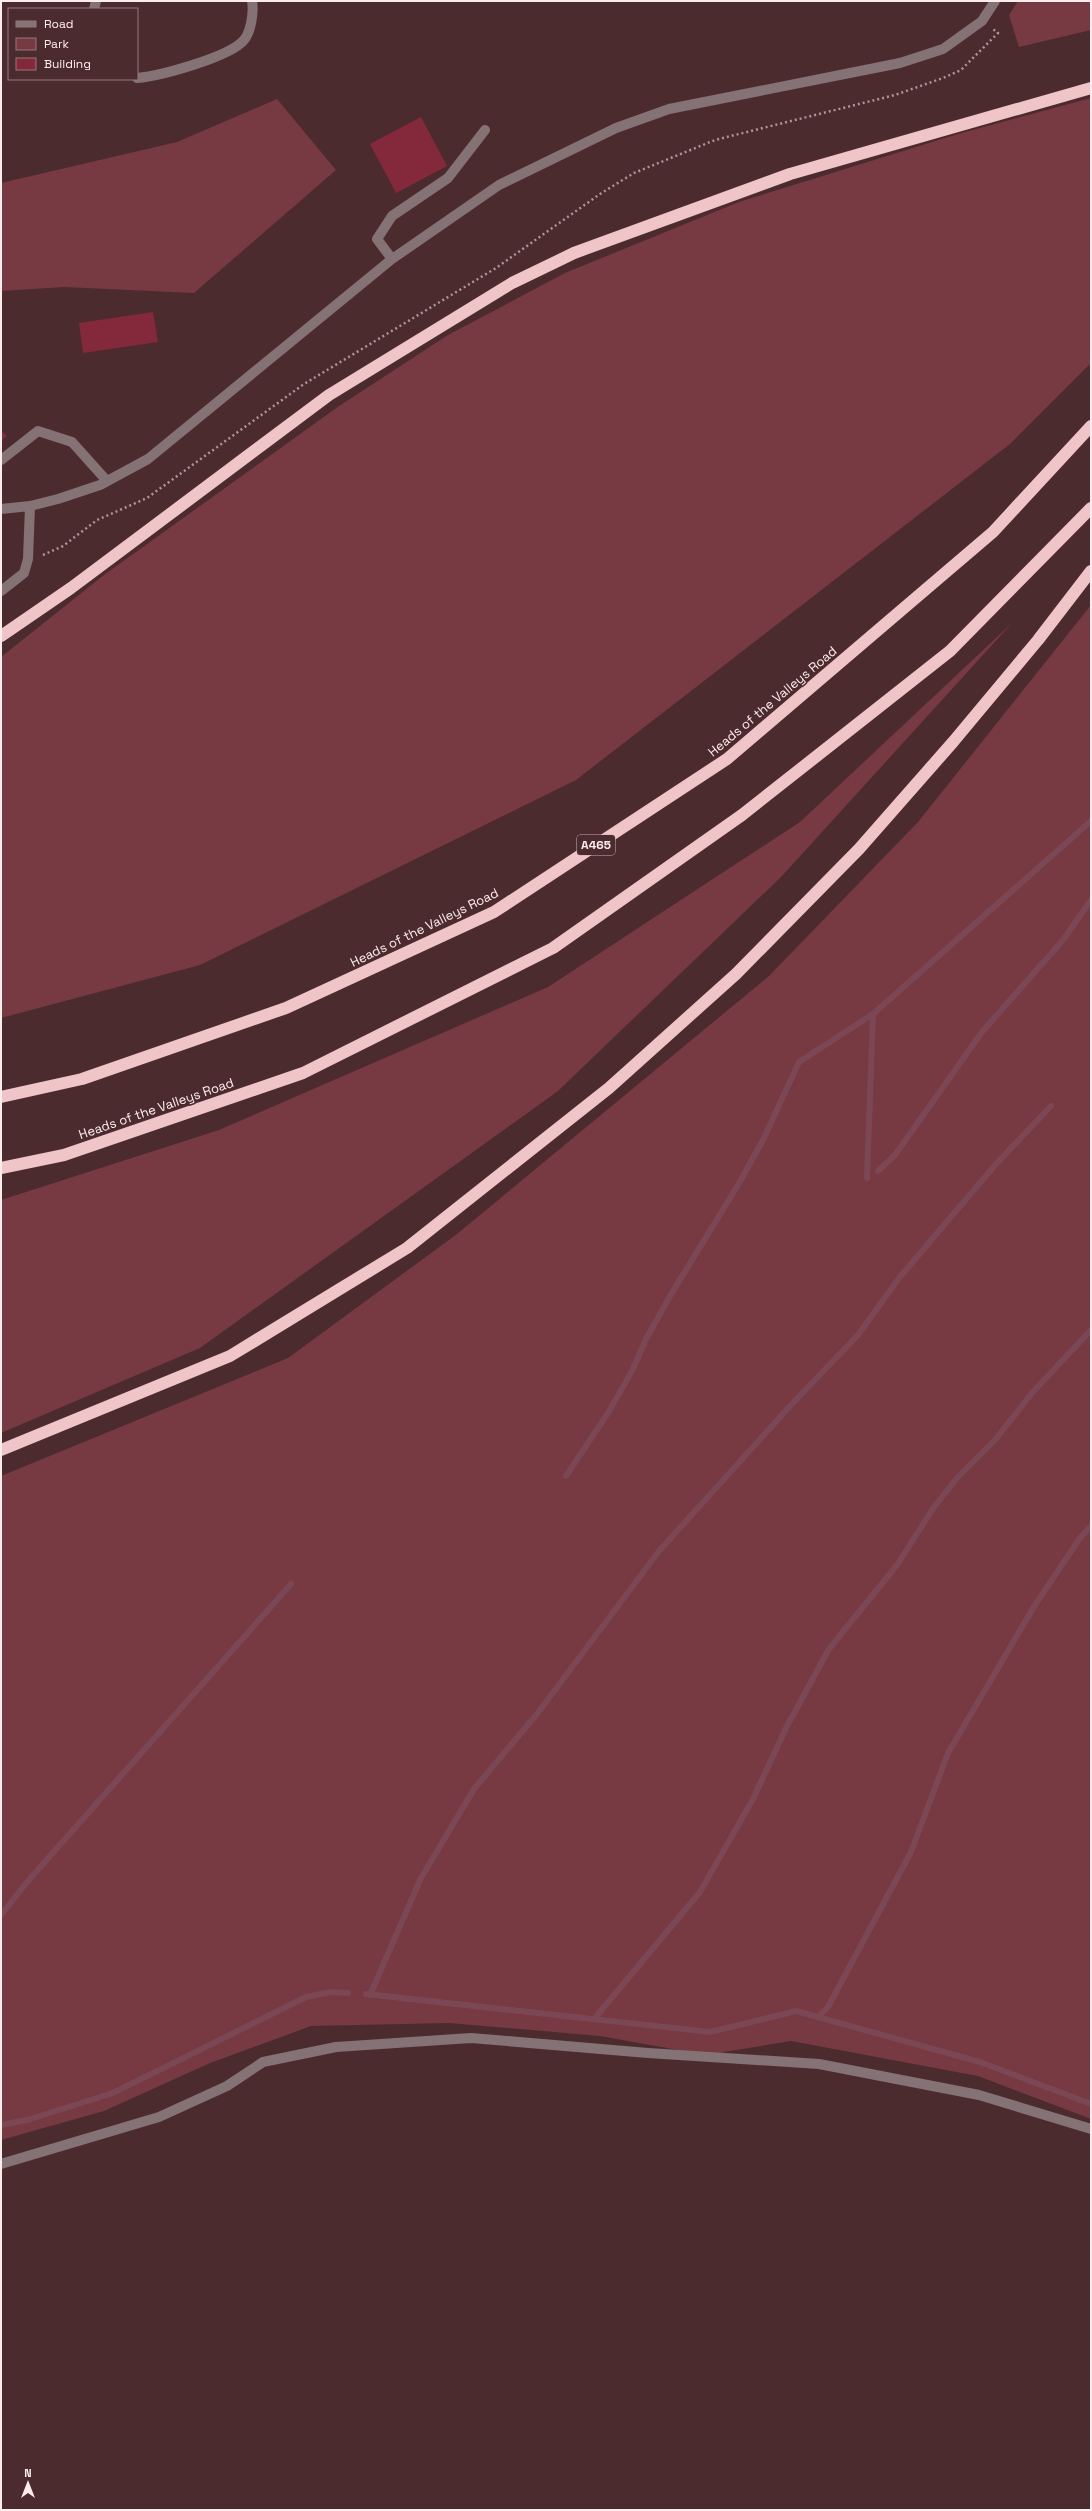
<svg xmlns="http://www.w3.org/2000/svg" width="1092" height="2511" font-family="'Space Grotesk',sans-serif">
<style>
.green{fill:#773942}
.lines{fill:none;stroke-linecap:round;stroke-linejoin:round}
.stream{stroke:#7c4755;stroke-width:6}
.building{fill:#84293b}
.path{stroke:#ae9597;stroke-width:2.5;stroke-dasharray:2 3;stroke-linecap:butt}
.minor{stroke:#847274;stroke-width:10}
.highway{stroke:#f0c5c8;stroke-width:12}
.labels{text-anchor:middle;stroke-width:3;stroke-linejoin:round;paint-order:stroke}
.shield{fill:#4c2b2f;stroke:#c9b3b5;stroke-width:1}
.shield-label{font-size:12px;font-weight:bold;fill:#ffedee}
.street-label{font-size:13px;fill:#ffedee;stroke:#4c2b2f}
</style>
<rect width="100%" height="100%" fill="#4c2b2f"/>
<!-- green -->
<path class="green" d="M1018,1H1091V30L1019,47L1009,15Z
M1091,98V363L1010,444L576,780L200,965L1,1018V657L104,575L339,406L448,335L565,273L739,202L958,134Z
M277,99L336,170L194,293L64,287L1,291V183L177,142Z
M1091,605V2119L978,2076L791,2041L706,2055L600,2036L449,2023L311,2026L210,2063L104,2111L1,2140V1476L288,1358L457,1234L769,976L918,822Z
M1012,623L782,876L558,1091L200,1348L1,1433V1200L219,1130L548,987L800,822Z"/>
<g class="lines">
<!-- stream -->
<path class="stream" d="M878,1171L895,1155L982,1032L1063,940L1091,900
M867,1178L873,1014
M566,1476L608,1413L632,1371L646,1339L670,1296L738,1185L763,1140L799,1062L873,1014L1091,821
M1,1915L27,1882L291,1584
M366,1994L710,2032L796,2011L980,2062L1091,2104
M370,1995L421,1878L474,1789L537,1714L659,1551L791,1405L858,1335L899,1278L996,1164L1051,1106
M818,2017L828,2007L911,1852L948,1753L1035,1605L1080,1538L1091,1526
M594,2019L700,1892L753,1799L787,1726L829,1649L897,1565L934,1507L958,1477L995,1440L1032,1393L1091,1330
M1,2125L27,2120L113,2093L306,1997L331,1992L348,1993"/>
</g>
<!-- building -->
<path class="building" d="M421,117L447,166L396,193L370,144Z
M153,312L158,342L83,353L79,323Z
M1,430L7,436L1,441Z"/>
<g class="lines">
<!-- path -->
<path class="path" d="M43,555L63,546L97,520L147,498L304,384L496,268L600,194L634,173L715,140L895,95L943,78L961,70L998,33L993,29"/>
<!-- minor -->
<path class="minor" d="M94,9L96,1
M137,78C160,76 230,57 244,40C251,32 254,11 252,1
M392,259L377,239L392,216L448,178L485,130
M1,460L38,431L72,442L107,481
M1,509L30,506L58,499L100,485L148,459L392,259L499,185L616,128L669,109L900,63L943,49L982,21L995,1
M1,591L24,573L28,559L30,506
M1,2164L159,2117L227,2086L263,2062L336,2047L471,2038L648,2053L819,2064L979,2095L1091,2129"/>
<!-- highway -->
<path class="highway" d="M1,636L71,588L329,395L512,283L574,253L790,174L1091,88
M1,1097L82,1079L286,1008L494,912L727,759L993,532L1091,426
M1,1168L64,1155L303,1073L553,948L742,815L950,651L1091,508
M1,1450L230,1356L407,1248L609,1088L736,974L859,849L953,742L1038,640L1091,571"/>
</g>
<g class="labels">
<!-- shield labels -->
<rect class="shield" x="577" y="835" width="38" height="20" rx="3"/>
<g class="shield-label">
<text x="596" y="849">A465</text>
</g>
<!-- street labels -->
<g class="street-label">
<text transform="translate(772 701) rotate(-40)" y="5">Heads of the Valleys Road</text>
<text transform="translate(424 927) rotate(-26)" y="5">Heads of the Valleys Road</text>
<text transform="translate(156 1108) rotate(-19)" y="5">Heads of the Valleys Road</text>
</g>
</g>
<!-- border -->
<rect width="1092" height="2511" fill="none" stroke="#ffedee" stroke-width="4"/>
<!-- legend -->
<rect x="8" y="8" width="130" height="72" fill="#4c2b2f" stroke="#94797b"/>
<rect x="16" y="21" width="20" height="6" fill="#847274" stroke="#94797b"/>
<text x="44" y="28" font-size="12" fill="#ffedee">Road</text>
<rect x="16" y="38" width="20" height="12" fill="#773942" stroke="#94797b"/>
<text x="44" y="48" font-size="12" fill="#ffedee">Park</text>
<rect x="16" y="58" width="20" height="12" fill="#84293b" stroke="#94797b"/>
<text x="44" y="68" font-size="12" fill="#ffedee">Building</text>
<!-- north arrow -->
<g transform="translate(28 2483)" stroke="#4c2b2f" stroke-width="3" paint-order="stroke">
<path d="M0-3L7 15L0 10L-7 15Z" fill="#ffedee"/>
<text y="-6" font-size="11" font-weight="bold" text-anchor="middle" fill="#ffedee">N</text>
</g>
</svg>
